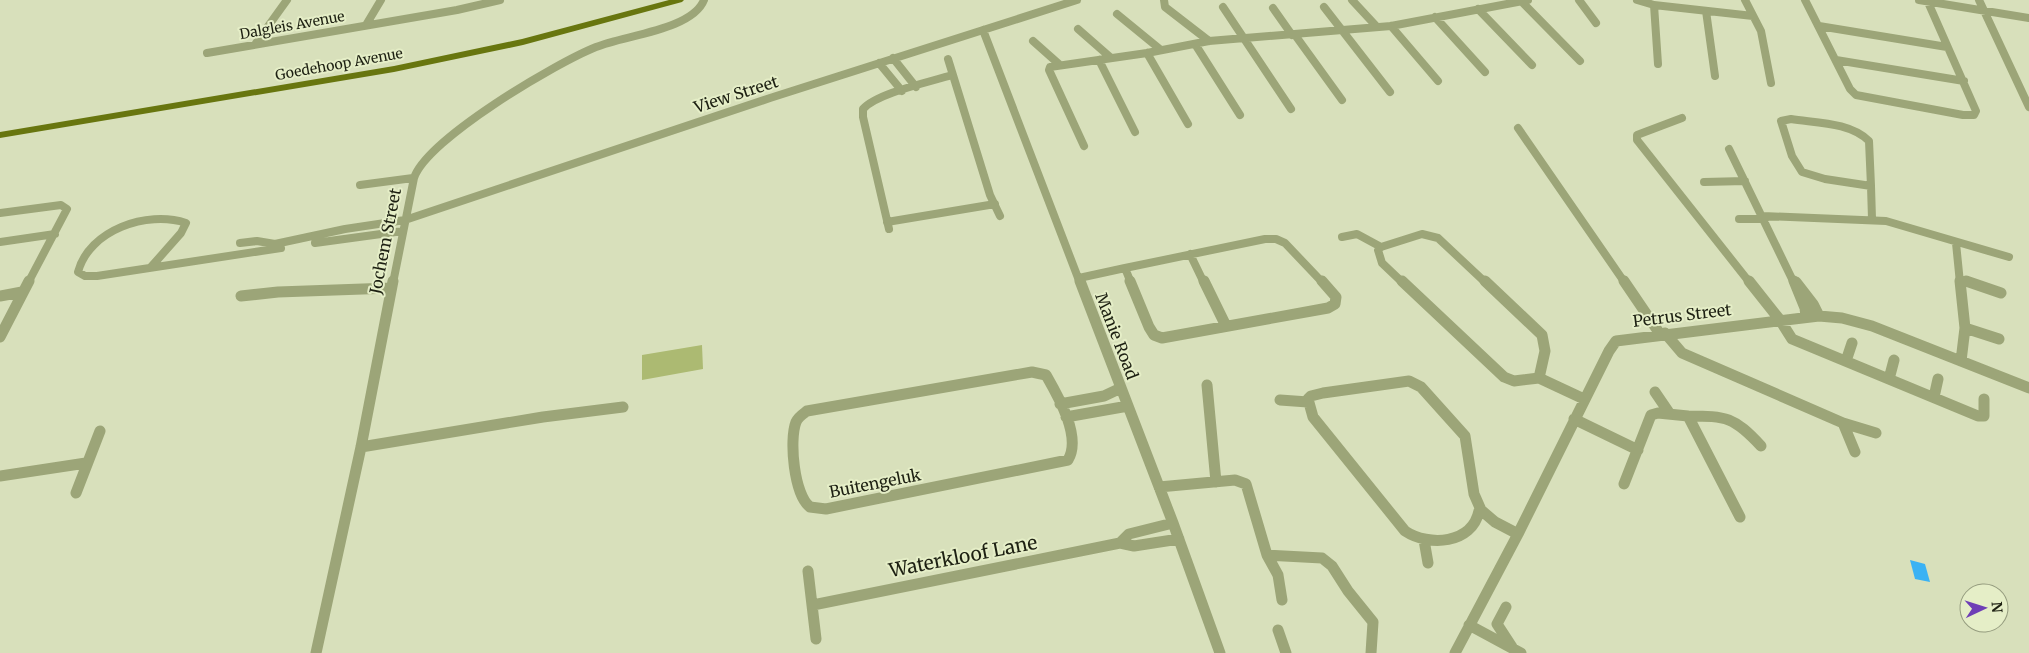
<svg xmlns="http://www.w3.org/2000/svg" width="2029" height="653" font-family="Merriweather,serif">
<style>
.green{fill:#acba72}
.water{fill:#3ab2f4}
.lines{fill:none;stroke-linecap:round;stroke-linejoin:round}
.minor-far1{stroke:#9ca578;stroke-width:8}
.minor{stroke:#9ca578;stroke-width:11}
.major{fill:#68760f;fill-rule:evenodd}
.labels{text-anchor:middle;stroke-width:4;stroke-linejoin:round;paint-order:stroke}
.far-street-label{font-size:14px;fill:#1d2012;stroke:#e5eec7}
.street-label{font-size:16px;fill:#1d2012;stroke:#e5eec7}
.near-street-label{font-size:19px;fill:#1d2012;stroke:#e5eec7}
</style>
<rect width="100%" height="100%" fill="#d8e0bb"/>
<!-- green -->
<path class="green" d="M702,345L703,369L642,380V355Z"/>
<!-- water -->
<path class="water" d="M1910,560L1925,564L1930,582L1915,579Z"/>
<g class="lines">
<!-- minor-far1 -->
<path class="minor-far1" d="M1164,0L1165,7L1209,41
M1352,0L1377,27
M1579,0L1596,23
M1637,0L1654,5L1753,16
M1745,0L1761,31L1771,83
M1805,0L1850,89L1856,95L1963,115H1974L1976,111L1927,0
M1919,0L2029,18
M1979,0L2029,107
M1521,1L1580,61
M1654,5L1658,64
M1223,7L1291,109
M1324,7L1390,92
M1273,8L1292,35
M1478,9L1532,65
M1706,11L1715,76
M1117,14L1161,50
M1435,17L1485,72
M366,25L381,0
M1391,26L1438,81
M1819,26L1947,47
M1078,29L1110,57
M983,30L1080,283
M1295,35L1342,100
M1033,41L1060,65
M256,43L287,0
M1195,44L1240,115
M207,53L457,10L500,0
M1147,53L1188,124
M893,58L916,87
M948,59L990,195L1000,216
M1099,60L1135,132
M1836,60L1964,81
M879,63L902,91
M1682,118L1637,135V140L1750,283
M1791,119C1816,123 1850,122 1869,141L1871,186L1825,179L1802,172L1792,156L1781,121Z
M1518,128L1625,283
M1084,146L1049,70L1050,67L1147,53L1209,41L1391,26L1528,0
M1729,149L1794,283
M1704,182L1745,181
M360,185L413,178
M1871,186L1872,219
M0,213L61,205L67,209L28,283
M1763,216L1886,221L2009,257
M1739,219H1765
M887,222L995,204
M889,229L863,117V109C877,93 930,82 952,75
M1342,237L1357,234L1381,247
M0,242L55,234
M240,243L257,241L275,244L345,229L405,220L770,98L1077,0
M315,243L403,231
M1956,243L1960,283
M1190,254L1204,283
M151,267L181,233L186,223C147,210 89,230 78,272L85,276H97L281,248
M1125,268L1131,283
M1125,268L1265,239H1276L1285,243L1323,283
M1079,278L1125,268
M1962,280L1970,283
M393,283L414,178C427,139 556,63 596,47C625,35 692,30 704,0
M1403,283L1382,263L1378,250L1381,247L1422,234L1438,238L1486,283"/>
<!-- minor -->
<path class="minor" d="M1080,281L1173,523L1220,653
M1130,281L1149,327L1154,335L1162,338L1328,308L1335,304L1336,297L1322,281
M1204,281L1226,326
M1402,281L1504,377L1514,381L1539,378
M1485,281L1542,335L1545,351L1539,378
M1624,281L1660,334
M1749,281L1780,320L1792,339L1978,416H1984V399
M1794,281L1805,308L1806,317
M1960,281L1965,328L1961,361
M1966,281L2001,293
M1796,282L1813,304L1819,316
M0,296L22,292
M241,296L278,292L391,288
M1965,328L1999,339
M1665,333L1682,353L1843,423L1855,452
M0,337L29,281
M1846,361L1852,343
M1032,372L1046,375C1058,396 1082,437 1068,460L826,509L810,507C794,495 789,440 796,422C798,417 803,414 807,411Z
M1539,378L1584,399
M1889,379L1894,360
M1207,385L1216,482
M1655,392L1670,414
M1934,397L1938,379
M1280,400L1308,402
M1060,404L1104,396L1121,388
M1688,416C1727,416 1734,417 1761,446
M1066,417L1128,406
M1574,419L1638,450
M1843,423L1876,433
M361,447L543,417L623,407
M0,476L86,463
M1624,484L1651,415L1658,413L1688,416L1740,517
M1159,487L1235,480L1246,484L1267,555L1322,558L1332,566L1348,591L1373,622L1371,653
M76,493L100,431
M1479,511C1472,544 1429,547 1405,531L1313,417L1308,399L1311,396L1323,393L1409,381L1421,387L1465,436L1474,494L1481,510L1495,522L1518,534
M1424,540L1428,563
M1120,543L1129,534L1173,523
M1267,555L1278,575L1282,600
M808,571L816,639
M813,605L1120,543L1134,546L1179,539
M1506,607L1497,624L1512,647
M1469,625L1521,653
M1278,630L1286,653
M316,653L361,447L393,281
M1455,653L1518,534L1609,351L1616,341L1819,316L1842,318L1872,326L2029,388"/>
<!-- major -->
<path class="major" d="M669,0H684L682,2L523,45L394,72L0,138V132L394,66L522,39Z"/>
</g>
<g class="labels">
<!-- far-street labels -->
<g class="far-street-label">
<text transform="translate(292 25) rotate(-10)" y="5">Dalgleis Avenue</text>
<text transform="translate(339 64) rotate(-10)" y="5">Goedehoop Avenue</text>
</g>
<!-- street labels -->
<g class="street-label">
<text transform="translate(736 94) rotate(-18)" y="6">View Street</text>
<text transform="translate(385 241) rotate(-79)" y="6">Jochem Street</text>
<text transform="translate(1682 315) rotate(-7)" y="6">Petrus Street</text>
<text transform="translate(1117 336) rotate(69)" y="6">Manie Road</text>
<text transform="translate(875 483) rotate(-11)" y="6">Buitengeluk</text>
</g>
<!-- near-street labels -->
<g class="near-street-label">
<text transform="translate(963 556) rotate(-11)" y="7">Waterkloof Lane</text>
</g>
</g>
<!-- north arrow -->
<g transform="translate(1984 608) rotate(86)"><circle r="24" fill="#e5eec7" stroke="#959c7f"/>
<path d="M0-4L9 19L0 12L-9 19Z" fill="#6e3eb6"/>
<text y="-8" font-size="14" font-weight="bold" text-anchor="middle" fill="#1d2012">N</text>
</g>
</svg>
